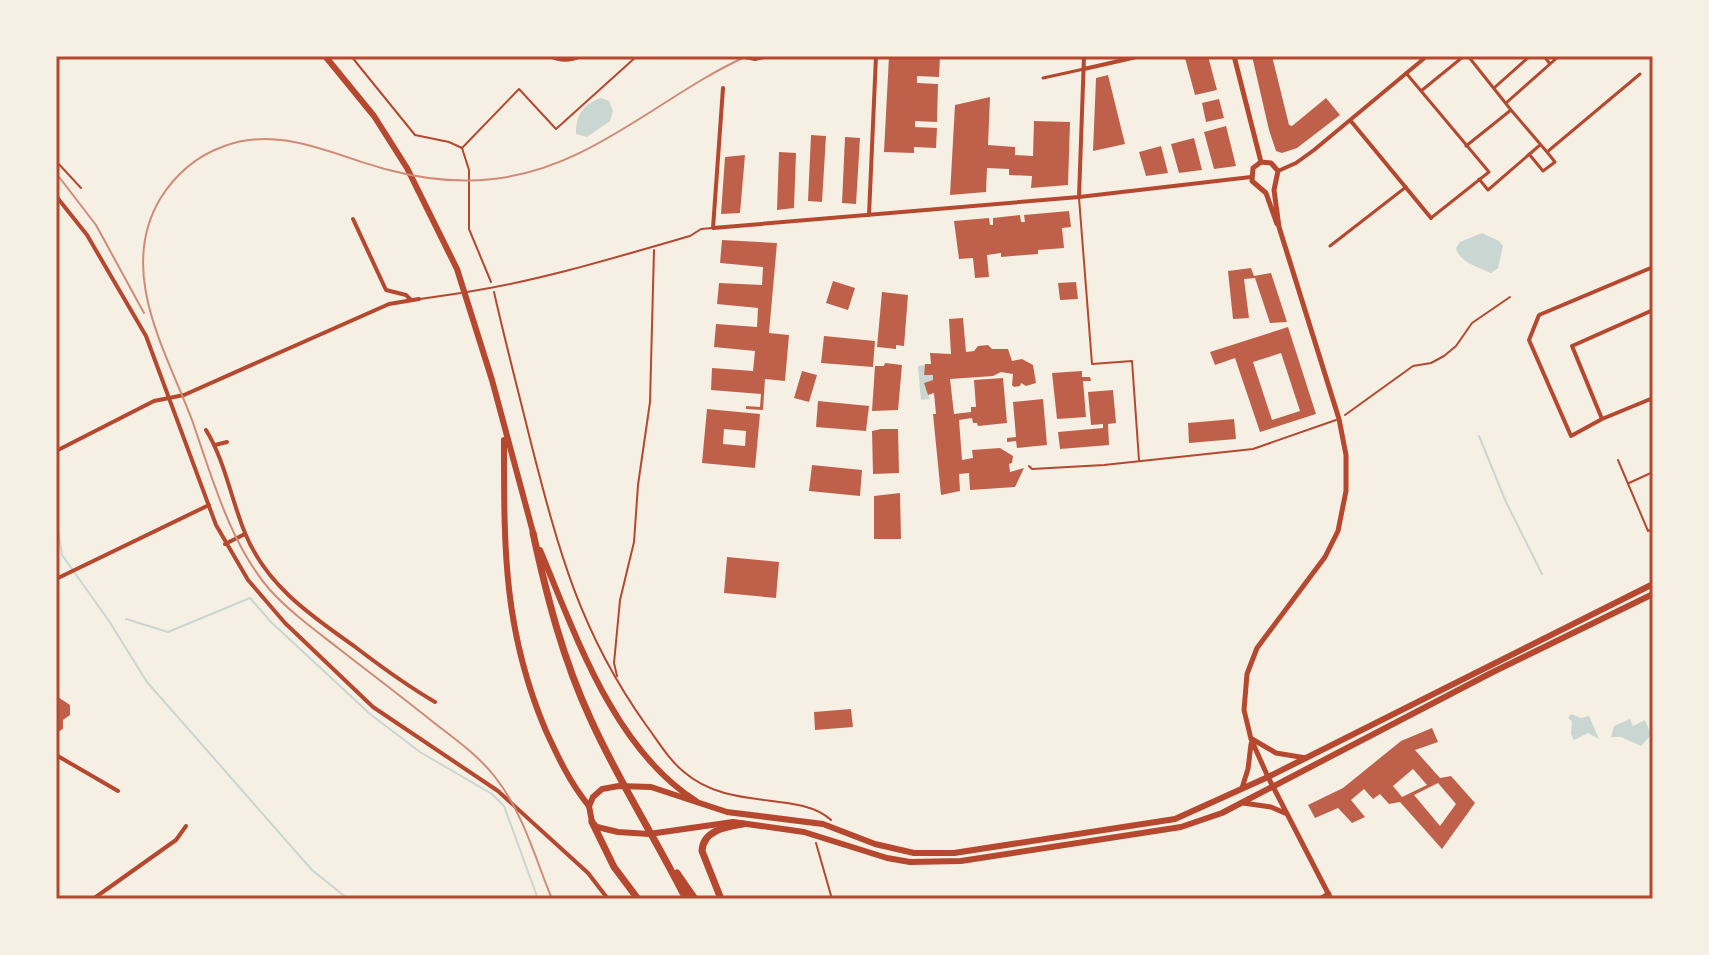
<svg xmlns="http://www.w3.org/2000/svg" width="1709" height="955" font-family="'Nunito Sans',sans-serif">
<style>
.water{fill:#c9d6d2}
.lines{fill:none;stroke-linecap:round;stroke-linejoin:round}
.stream{stroke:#c9d6d2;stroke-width:2}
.building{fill:#bf614a;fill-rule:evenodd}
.path{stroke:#b5482f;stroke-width:2}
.service{stroke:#b5482f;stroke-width:2}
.pedestrian{stroke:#b5482f;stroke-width:3}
.minor{stroke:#b5482f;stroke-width:4}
.tertiary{stroke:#b5482f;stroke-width:5}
.secondary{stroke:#b5482f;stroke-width:6}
.primary{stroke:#b5482f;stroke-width:6}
.trunk{stroke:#b5482f;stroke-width:7}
.tram{stroke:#cf8b77;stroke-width:2}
.neatline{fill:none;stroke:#b5482f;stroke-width:3}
</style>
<rect width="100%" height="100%" fill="#f6efe4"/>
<!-- water -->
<path class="water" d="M601,98L609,101L613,111L610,121L587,137L576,134C576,115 582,105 601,98Z
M1482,233L1499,241L1503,246L1498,268L1491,273C1478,267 1459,262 1456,248L1460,242Z
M925,365L924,374L933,375V380L924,383L930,399L921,400L918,366Z
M1571,714L1581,718L1589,716L1599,739L1588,733L1574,740L1571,734L1572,721L1568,718Z
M1630,719L1633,726L1645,720L1650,732L1649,737L1641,746L1621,737H1611L1614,726Z"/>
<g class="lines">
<!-- stream -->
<path class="stream" d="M1479,436L1506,502L1542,574
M56,517L62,555L109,621L147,682L312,870L348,899
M126,619L168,632L250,598L271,622L370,714L420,752L492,794L504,806L538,899"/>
</g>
<!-- building -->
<path class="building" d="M889,56H940L939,77L917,76V83L938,84L937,122L915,121V127L937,128L936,148L914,147V153L884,152Z
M1195,56H1208L1217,90L1195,95L1185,58Z
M1252,56H1272L1289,125L1292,126L1326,98L1340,115L1297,148L1282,153L1276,151L1269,130Z
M1108,75L1125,144L1093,151L1096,78Z
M990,97L988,145L1015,147V155L1033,156L1034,121L1070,122L1068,185L1031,188L1032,176L1009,175V169L987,168L986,192L950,195L955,105Z
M1219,99L1224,118L1206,122L1202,103Z
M1226,126L1236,166L1214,169L1204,132Z
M811,135L826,136L822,202L808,201Z
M845,137L860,138L856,204L842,203Z
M1194,138L1202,170L1179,173L1171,144Z
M1161,146L1168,173L1146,176L1139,152Z
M779,152L796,153L794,208L777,210Z
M745,155L740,213L721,214L725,157Z
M1069,211L1071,227L1062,228L1064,248L1038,250V254L1001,257V253L987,255L989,277L975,278L973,258L959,259L954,221L989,218L990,225H993V218L1020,215L1021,222H1025L1024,215Z
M722,240L777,243L769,333L789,335L785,381L765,379L763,410L746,409V406L760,407L761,394L711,390L712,368L753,371L755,351L714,347L716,324L757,327L758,308L717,304L719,283L762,285L763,267L720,263Z
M1251,268L1254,276L1271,273L1287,322L1270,323L1255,278L1244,279L1249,318L1233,319L1228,271Z
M833,281L855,288L848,310L826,303Z
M1076,282L1078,299L1060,300L1058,283Z
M882,292L908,295L904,346L896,345V349L877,347Z
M963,318L966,352L974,351L978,346L988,345L992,349H1008L1012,361L1022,359L1033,365L1036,383L1026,386L1021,383L1020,386L1014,387L1012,385L1013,374L1001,372L993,376L950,379L954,414L971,412V407H976L974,380L1003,378L1007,423L978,426L977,423H973L972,418L959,420L962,460L973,458L972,450L1000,448L1013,456L1012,463L1009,464L1010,472L1024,468L1015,487L970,490L969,473L959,474L960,491L941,495L933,414H936L934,393L928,395L924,383L933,380V375H924L925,364H931L930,353L951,354L949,319Z
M1288,327L1316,414L1260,432L1235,358L1215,365L1210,352ZM1281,353L1300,411L1272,420L1253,362Z
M824,336L875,341L873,367L821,363Z
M885,363L902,365L898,410L872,411L875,366H884Z
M802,371L817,375L809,402L794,398Z
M1082,371V377H1090L1091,381H1083L1086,417L1057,419L1052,373Z
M1113,390L1116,423L1108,424L1109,445L1060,449L1058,432L1103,428V424L1091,425L1088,392Z
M1043,399L1047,445L1017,448L1016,441L1007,442V438L1016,437L1013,402Z
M818,401L869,406L866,431L816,427Z
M707,409L760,414L755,468L702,463ZM724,429L746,431L745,446L723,444Z
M1234,419L1236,439L1189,443L1188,423Z
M881,429H898L899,473L873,474L872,431Z
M812,465L862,470L860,496L809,491Z
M900,493L901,539H874V496Z
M727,557L779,562L776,598L724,593Z
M58,697L70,705V715L63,720V729L56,733V698Z
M851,709L853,727L815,730L814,712Z
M1432,728L1438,742L1415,750L1440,778L1451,776L1475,803L1442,849L1400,802L1389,804L1380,794L1373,799L1364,789L1351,800L1365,817L1352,823L1338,808L1315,818L1308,805L1343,788L1401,741ZM1413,769L1427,785L1402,797L1393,786ZM1438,783L1456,804L1440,826L1414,795Z"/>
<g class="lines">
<!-- path -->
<path class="path" d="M351,56L415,135L449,142L462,148L469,170V229L491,282
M462,148L519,89L556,129L637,56
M56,161L81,188
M494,292C505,341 518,390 530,439C558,548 579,631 646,725C658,741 668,759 684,772C730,812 798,790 831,820
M1345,415L1413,366L1431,363L1444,356L1456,346L1472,323L1510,297
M617,676L614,663L620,600L634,542L638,485L650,402L654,250
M816,843L832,899"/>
<!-- service -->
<path class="service" d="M1079,198L1092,364L1132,361L1139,460
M467,292C542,280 617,257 690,236L701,229L712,228
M420,299L461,293
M1618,460L1648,531L1653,529
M1029,466L1032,469L1104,465L1253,449L1336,420
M1629,483L1653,472"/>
<!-- pedestrian -->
<path class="pedestrian" d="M1544,56L1550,64
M1406,73L1489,172L1431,218
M1043,78L1084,69
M1494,88L1530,56
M1421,91L1464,56
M1506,103L1559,56
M1511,110L1547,152L1640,74
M1466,146L1511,110L1468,56
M1529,154L1543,171L1555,162L1547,152
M1479,179L1488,190L1540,145
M1330,246L1406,187"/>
<!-- minor -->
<path class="minor" d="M550,56C560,61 570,61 581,56
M740,56L755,59L768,56
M1084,69L1141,56
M723,88L713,228L1079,197L1251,177
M1350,120L1431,218
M1278,171L1296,163L1314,150L1427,56
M56,196L87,235L146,336L216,525L248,580L285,623L373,707L498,791L588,873L608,899
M1079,197L1084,56
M869,215L876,56
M353,219L386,290L406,295L411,300
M1653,267L1539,315L1529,340L1571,436L1602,419L1653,398
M1602,419L1572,346L1653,310
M206,430C225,461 231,499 245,533C266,585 310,615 354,646C380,666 406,685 435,702
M215,445L227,442
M56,451L154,401L184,395L389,304L419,299
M225,544L245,534
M56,579L209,505
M56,755L118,791
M93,899L176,840L186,826
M1319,899L1329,893"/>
<!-- tertiary -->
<path class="tertiary" d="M1234,56L1261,162
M1261,162L1271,163L1278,171L1274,190L1279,227L1339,419L1346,455V491L1338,531L1325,557L1257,648L1247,674L1244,710L1251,739L1268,777L1331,899
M1261,162L1253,168L1252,181L1266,193L1277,224
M1252,739L1276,753L1306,758
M1242,788L1248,769L1251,744
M1243,803L1271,807L1287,814"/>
<!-- secondary -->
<path class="secondary" d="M325,56L374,116L407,168L457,269L492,380L534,536
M504,440C504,547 503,630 546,731C558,757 570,783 589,806
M540,550C576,636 614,749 696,801"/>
<!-- primary -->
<path class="primary" d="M1653,584L1268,777L1175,819L954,853H914L875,844L823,824L727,812L651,787L619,786L602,789L593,797L589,806L592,822L597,827L618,832L649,834L733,822L804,832L887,858L910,862L961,861L1181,827L1222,813L1491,673L1653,594"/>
<!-- trunk -->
<path class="trunk" d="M533,533C547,597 563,660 591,720C619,782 656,839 686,899
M592,822L614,867L638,899
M677,873L695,899
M721,899L702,851C703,830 726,827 743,824"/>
<!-- tram -->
<path class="tram" d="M56,173L96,225L144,313
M552,899C535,858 523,812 495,777C478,755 455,739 433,722C402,697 370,673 338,648C315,630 290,612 270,590C230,544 212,477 192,420C166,351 117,272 160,199C175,175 195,157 222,147C279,124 334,156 389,170C423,179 458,183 493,179C592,168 661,95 747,56"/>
</g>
<!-- border -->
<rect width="1709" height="955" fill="none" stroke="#f6efe4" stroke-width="116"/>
<rect x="58" y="58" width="1593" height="839" class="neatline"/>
</svg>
